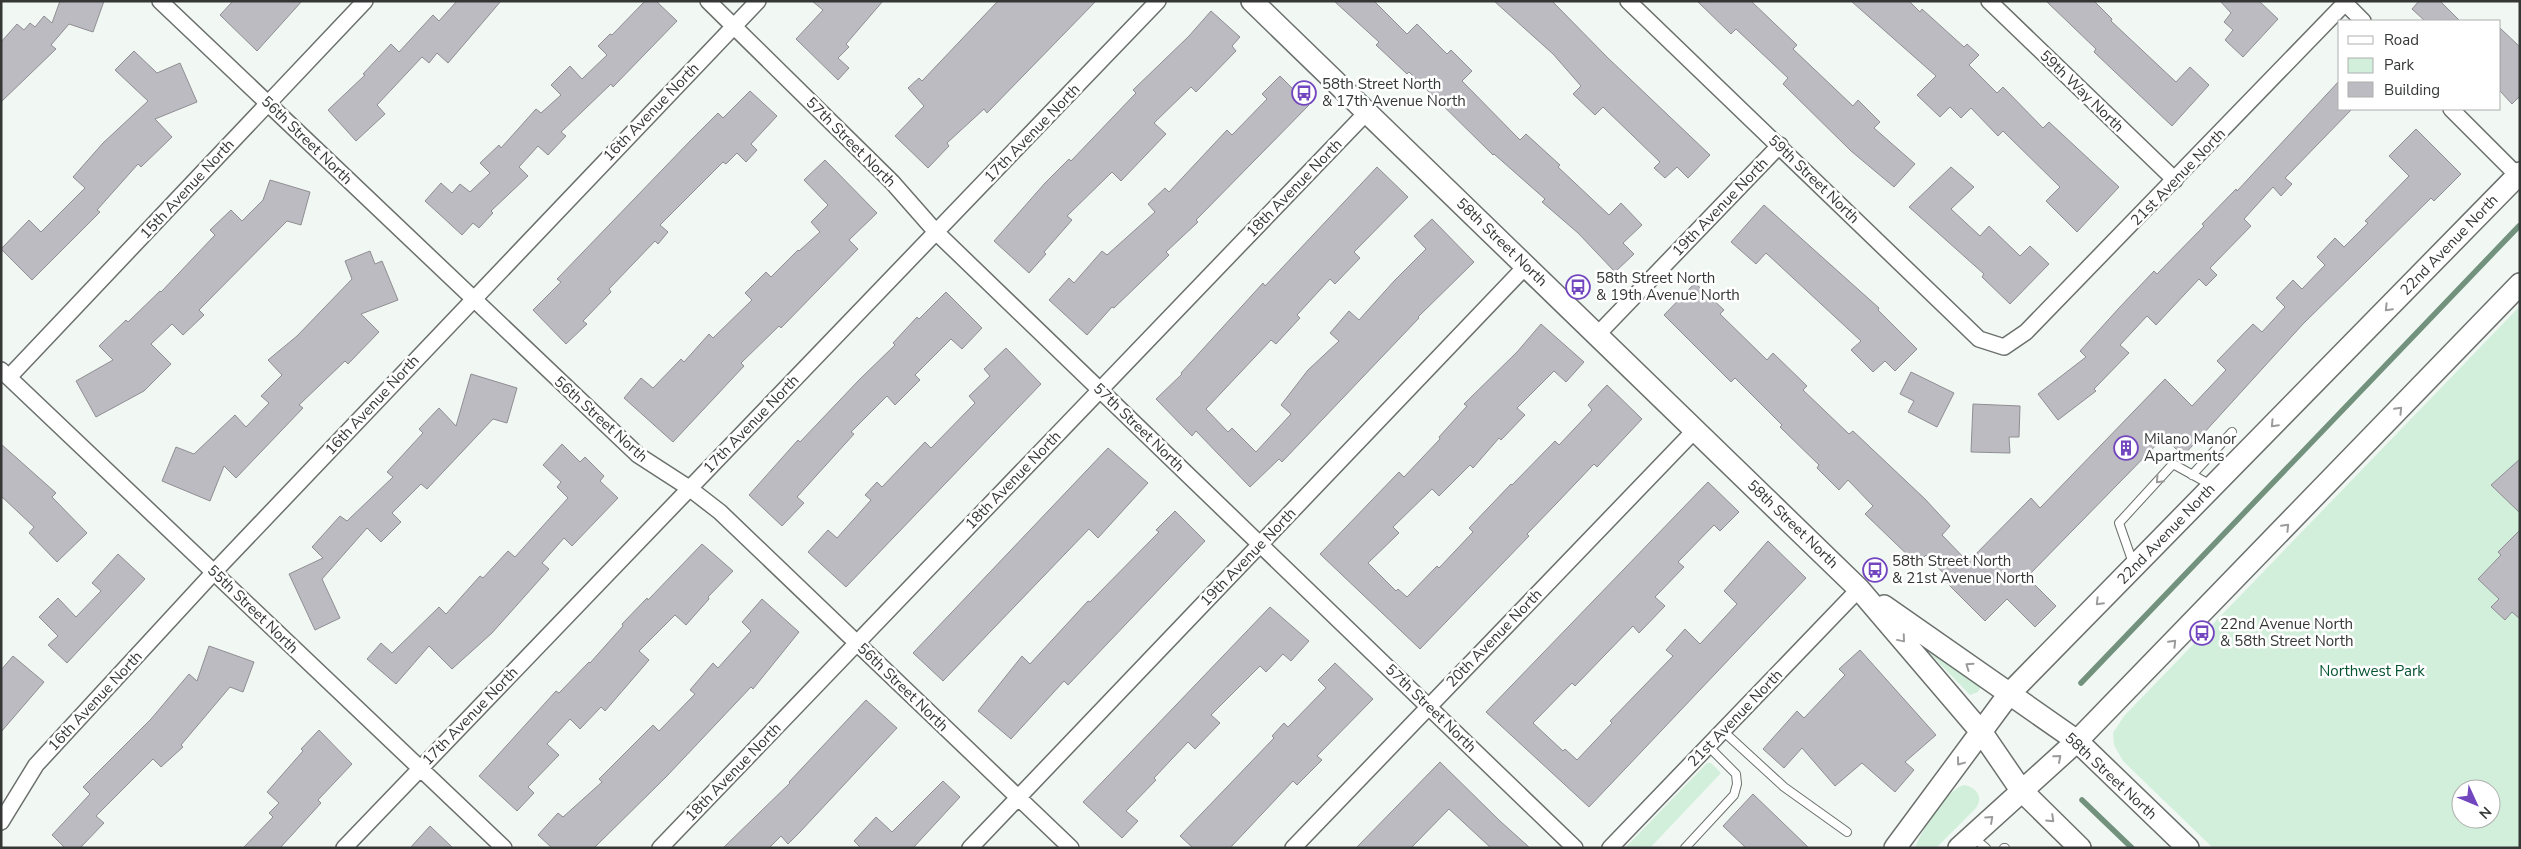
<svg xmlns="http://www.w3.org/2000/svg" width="2521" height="849" font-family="'Nunito Sans',sans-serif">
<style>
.green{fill:#d2efdb;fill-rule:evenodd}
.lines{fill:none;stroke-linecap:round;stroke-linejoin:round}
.stream{stroke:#72927d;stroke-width:5.5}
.building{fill:#bcbbc1;stroke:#8f8e93}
.lane-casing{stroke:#6b706d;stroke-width:10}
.street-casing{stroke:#6b706d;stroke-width:18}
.secondary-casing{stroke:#6b706d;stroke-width:24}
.lane{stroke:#fff;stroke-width:8}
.street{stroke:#fff;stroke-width:15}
.secondary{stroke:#fff;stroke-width:21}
.oneway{stroke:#9a9b9a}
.labels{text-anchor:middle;stroke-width:5;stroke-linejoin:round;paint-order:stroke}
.poi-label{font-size:15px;fill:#343735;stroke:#fff;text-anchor:start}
.street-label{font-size:15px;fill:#343735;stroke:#fff}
.park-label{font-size:15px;fill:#03532f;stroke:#fff}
</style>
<rect width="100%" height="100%" fill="#f1f7f3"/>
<!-- green -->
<path class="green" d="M2520,306V848H2213L2123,761L2114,745L2113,733L2124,716ZM2461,789H2491V819H2461Z
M1924,647L1981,686L1978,692L1970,695Z
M1707,763H1711L1721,773L1650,848H1625Z
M1964,785C1976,787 1984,797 1976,808L1936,848H1915C1921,832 1947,789 1964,785Z"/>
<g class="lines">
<!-- stream -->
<path class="stream" d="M2081,683L2519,226
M2082,800L2132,848"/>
</g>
<!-- building -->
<path class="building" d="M60,1H104L93,32L69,24L51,45L56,49L1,102V42L17,24L24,30L30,23L35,27L44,16L52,23Z
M233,1H302L257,51L220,15Z
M457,1H501L448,63L437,53L429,63L422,57L377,105L385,114L356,141L328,110L365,75L363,74L391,44L399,52L433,15L439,21Z
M645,1H656L677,21L613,87L611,84L561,132L566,136L548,155L538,146L519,167L528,176L491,211L493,213L479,228L473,223L462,235L425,201L441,183L452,193L460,184L470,192L490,173L480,163L499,145L501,148L536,109L541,113L561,95L551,85L570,66L582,79L607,55L598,46L610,34L612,35Z
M812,1H883L846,44L849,47L838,58L849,68L838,80L796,39L823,10Z
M998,1H1096L987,113L984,109L947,143L949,146L928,168L895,136L924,106L908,88L919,78L922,81Z
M1334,1H1374L1407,34L1417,24L1447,54L1451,50L1472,71L1462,81L1520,140L1526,134L1560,165L1558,167L1609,215L1621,203L1642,225L1623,243L1634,254L1615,272L1578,233L1542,202L1545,199L1494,154L1493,155L1409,72L1407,74L1376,45L1379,42Z
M1494,1H1552L1608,58L1710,155L1688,178L1677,167L1665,178L1654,168L1660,162L1603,107L1595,115L1573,94L1581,86L1553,54Z
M1697,1H1751L1797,45L1793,49L1853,106L1858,100L1880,122L1874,128L1915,164L1894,187L1851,151L1783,84L1788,78L1736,29L1731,34Z
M1851,1H1909L1920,12L1922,9L1964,47L1967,44L1979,55L1969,65L1997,93L2003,87L2043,128L2049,122L2119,187L2077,232L2046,201L2060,187L2003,131L1998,136L1971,108L1961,118L1950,107L1940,117L1917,95L1936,76Z
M2046,1H2094L2112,19L2111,21L2176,82L2190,67L2209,85L2172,126L2094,52L2096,49Z
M2220,1H2259L2278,19L2243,57L2225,40L2233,30L2224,22L2231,13Z
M2419,1H2440L2460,21H2425L2412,9Z
M1211,11L1240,37L1232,46L1236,51L1196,92L1191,87L1154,123L1166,134L1121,181L1112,172L1067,216L1072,220L1044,252L1046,254L1029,273L994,241L1045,183L1069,159L1071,161L1136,93L1133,90L1189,36Z
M2500,28L2520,47V96L2512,104L2500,91Z
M134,51L157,73L180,63L197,102L155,119L172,137L141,167L138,164L97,210L100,212L32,280L1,249L29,220L41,232L85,188L73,177L103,143L148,101L115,70Z
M1280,76L1309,105L1196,220L1198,222L1166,252L1169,255L1114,308L1112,307L1087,335L1049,300L1069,278L1074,283L1102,251L1107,255L1155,212L1148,204L1165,188L1169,192L1227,130L1232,135L1267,99L1262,94Z
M2340,80V109H2352L2285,178L2292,184L2281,196L2273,187L2244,219L2251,226L2210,268L2217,275L2206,286L2199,279L2156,325L2147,316L2120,345L2129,353L2094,389L2096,391L2058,420L2038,394L2086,357L2080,351L2119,308L2154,271L2157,274L2204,226L2202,224L2236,189L2237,191Z
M750,91L777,116L751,144L757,150L746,162L737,153L726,164L723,162L660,225L668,232L658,244L655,241L609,289L611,292L583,321L587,324L566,344L533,310L561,282L557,279L690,141L718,113L723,118Z
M2416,129L2461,174L2434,201L2431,198L2303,324L2183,456L2164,437L2027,577L2056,606L2035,627L2007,599L1985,621L1947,583L1950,580L1926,555L1917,564L1865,514L1873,506L1848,480L1839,490L1817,468L1819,465L1780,427L1782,425L1735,378L1731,382L1664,315L1695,283L1724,310L1720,314L1767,360L1773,353L1807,386L1803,390L1849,434L1853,431L1925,499L1950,526L1942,535L1968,562L2031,498L2040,508L2165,379L2192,406L2226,370L2217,361L2253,324L2262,332L2285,307L2276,298L2293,280L2302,289L2325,265L2317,257L2335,238L2344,247L2368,223L2365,221L2409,176L2389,156Z
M825,160L877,213L849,240L858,249L781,328L779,326L741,363L744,366L673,442L624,398L641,378L653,388L681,359L684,362L709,334L713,338L752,300L745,293L766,272L771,277L798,250L799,251L820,232L811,222L828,205L804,180Z
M1377,167L1408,197L1354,252L1360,258L1335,284L1330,279L1297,315L1300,318L1276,344L1271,340L1206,409L1228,432L1232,428L1256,452L1291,414L1281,405L1308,370L1339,341L1330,333L1349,311L1359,320L1395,280L1426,249L1414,236L1432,219L1474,262L1418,317L1419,318L1282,462L1279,459L1250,487L1196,431L1192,436L1156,399L1182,374L1181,373L1263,283L1265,286Z
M1951,167L1974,187L1951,209L1980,236L1989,226L2020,256L2030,246L2049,264L2010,304L1982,277L1984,274L1909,207Z
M270,180L310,192L301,225L287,221L199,310L204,315L183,335L172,324L151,344L171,364L144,391L96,417L76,381L113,360L99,346L126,320L128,322L160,291L161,292L215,235L210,230L231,210L242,221L263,200Z
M1764,205L1879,308L1878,310L1917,349L1895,371L1885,361L1873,372L1851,350L1861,341L1766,253L1756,264L1731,242Z
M370,251L375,264L382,261L398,300L361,314L379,332L348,364L345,361L299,405L303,408L236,478L224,466L210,501L162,481L176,447L194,454L235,415L246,427L269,403L261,396L282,375L268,360L297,336L352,279L345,261Z
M946,292L982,328L962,349L951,339L915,375L920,380L895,405L887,396L851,432L854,434L797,497L804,503L782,526L749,495L798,440L800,442L859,380L895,345L893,343L917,317L919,319Z
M1541,324L1584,362L1566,382L1554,371L1517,408L1525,415L1501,440L1499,438L1473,468L1470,465L1439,496L1432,489L1393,527L1399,533L1368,563L1396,591L1398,589L1407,597L1437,566L1439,568L1473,532L1469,528L1511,484L1512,485L1555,441L1559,445L1592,410L1588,405L1607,385L1642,419L1597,467L1594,464L1556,504L1527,534L1529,536L1420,649L1320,554L1399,472L1404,477L1440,439L1439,437L1467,406L1464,404L1517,352Z
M1006,348L1041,384L846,587L808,552L828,530L837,538L871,500L865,495L877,482L882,487L925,442L931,448L975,403L969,396L990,376L984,369Z
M1911,372L1954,393L1937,427L1908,412L1914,401L1900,394Z
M471,374L517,388L507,423L493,419L427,489L421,484L392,513L401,522L381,542L367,528L322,579L340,618L315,630L289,574L323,558L312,547L340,516L347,521L393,477L387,472L423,433L419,429L439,408L456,426Z
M1973,404L2020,406L2019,437H2009L2010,453L1971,452Z
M1,444L56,493L52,497L87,533L57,562L29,533L34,527L1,496Z
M562,444L580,462L585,457L604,476L600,481L618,498L572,546L564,538L542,563L549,569L492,633L452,669L429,646L396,684L367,659L381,643L392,653L439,607L446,614L480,576L483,578L508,551L515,557L568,498L557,487L561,482L543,465Z
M1108,448L1148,483L1098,538L1089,529L943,681L913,653Z
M2520,459V513L2491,485Z
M1708,482L1739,512L1720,531L1714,525L1678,562L1684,567L1655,597L1665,606L1639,633L1633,626L1575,686L1572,683L1533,723L1563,751L1565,749L1577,760L1612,723L1610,721L1673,656L1666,650L1685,629L1700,644L1737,604L1724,591L1768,541L1806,578L1589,807L1486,712Z
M1175,511L1205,541L1068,685L1064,681L1011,739L978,711L1022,656L1030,664L1088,601L1090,602L1159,532L1156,530Z
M2520,530V619L2512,612L2505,620L2491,607L2499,599L2478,579L2501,555L2498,552Z
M702,544L733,571L708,597L709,599L686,625L675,615L639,651L649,660L605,711L601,707L580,729L570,719L547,744L559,755L528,787L534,793L517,811L479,776L556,691L559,693L589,662L590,663L623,626L622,624L647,598L648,600Z
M118,554L145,579L67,663L48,645L58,636L39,617L58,598L76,617L101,591L92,583Z
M762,599L799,632L753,689L751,687L666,777L594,848H552L538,835L558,813L563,817L602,782L599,779L653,725L659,731L695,694L690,690L713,663L718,668L751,631L742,622Z
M1270,607L1309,641L1291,661L1283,654L1266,672L1260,666L1211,715L1220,723L1195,749L1188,742L1154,778L1156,780L1126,811L1138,821L1122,838L1083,802Z
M209,646L254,662L243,692L230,687L181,745L183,747L161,767L153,759L96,816L104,823L80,848H65L52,835L90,794L83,787L151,719L189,674L197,681Z
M1860,650L1936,735L1905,762L1914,770L1895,792L1862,763L1835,786L1802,748L1784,768L1763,749L1797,711L1804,718L1845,675L1839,669Z
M13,656L44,682L1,732V670Z
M1335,663L1373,699L1317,756L1322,760L1297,785L1293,781L1230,848H1193L1180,836L1274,738L1272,736L1284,723L1288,727L1326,688L1318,680Z
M866,700L897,728L800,832L788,844L781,836L769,848H723L790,783L789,782Z
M319,730L352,764L318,800L321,803L280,848H243L273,817L269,813L279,803L267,792L303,751L301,749Z
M1440,762L1500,821L1530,848H1491L1449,809L1411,848H1356Z
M943,781L960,797L913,848H861L854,841L876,817L892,832Z
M1753,794L1809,848H1746L1723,826Z
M430,826L453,848H410Z"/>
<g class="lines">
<!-- lane casing -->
<g class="lane-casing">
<path id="lane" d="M2192,475L2232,432
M2133,563L2119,523L2173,464L2211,485
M1723,731L1784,787L1847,832
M1974,838L1986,848
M1685,848L1734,795L1737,784L1736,774L1708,746
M2004,848H2005"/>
</g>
<!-- street casing -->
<g class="street-casing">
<path id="street" d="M160,1L638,455L689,488L720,512L1071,848
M708,1L892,182L936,232L1575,848
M1628,1L1979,339L2004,347L2026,332L2347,1
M1989,1L2175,180
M2343,1L2363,21
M2451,109L2520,178
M1598,334L1780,145
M1,370L504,848
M9,377L365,1
M1,822L36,765L214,572L758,1
M344,848L1158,1
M660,848L1367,112
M970,848L1526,266
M1293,848L1696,429
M1610,848L1859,589"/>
</g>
<!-- secondary casing -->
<g class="secondary-casing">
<path id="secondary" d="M1252,1L1859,589L1982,733L2021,790L2080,848
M1884,606L2077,741L2188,848
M1895,848L2009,694L2520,173
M1959,848L2077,741L2520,284"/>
</g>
<!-- lane -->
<use href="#lane" class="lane"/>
<!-- street -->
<use href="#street" class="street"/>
<!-- secondary -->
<use href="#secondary" class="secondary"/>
</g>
<!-- one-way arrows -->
<defs><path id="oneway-chevron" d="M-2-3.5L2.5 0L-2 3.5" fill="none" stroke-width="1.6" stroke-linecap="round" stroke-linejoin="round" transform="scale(1.25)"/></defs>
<g class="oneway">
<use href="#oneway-chevron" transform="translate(2388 308) rotate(134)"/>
<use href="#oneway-chevron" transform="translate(2399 410) rotate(-46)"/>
<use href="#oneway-chevron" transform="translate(2274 424) rotate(134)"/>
<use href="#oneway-chevron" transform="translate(2159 480) rotate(133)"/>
<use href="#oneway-chevron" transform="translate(2286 527) rotate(-46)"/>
<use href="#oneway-chevron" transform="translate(2099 602) rotate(135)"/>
<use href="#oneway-chevron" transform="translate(1902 639) rotate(50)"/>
<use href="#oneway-chevron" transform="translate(2173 643) rotate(-46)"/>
<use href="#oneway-chevron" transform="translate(1969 666) rotate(-145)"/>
<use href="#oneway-chevron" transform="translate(2058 758) rotate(-41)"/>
<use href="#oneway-chevron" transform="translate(1960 762) rotate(127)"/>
<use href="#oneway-chevron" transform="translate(1990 819) rotate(-42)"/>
<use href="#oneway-chevron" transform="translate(2051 819) rotate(44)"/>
</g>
<!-- icons -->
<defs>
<g id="bus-ring" transform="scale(1.25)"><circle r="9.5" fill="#fff" stroke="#7246be" stroke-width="1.5"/><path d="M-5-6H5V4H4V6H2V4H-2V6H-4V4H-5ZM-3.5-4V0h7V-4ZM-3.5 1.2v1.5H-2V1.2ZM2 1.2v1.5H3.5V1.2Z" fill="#7246be"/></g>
<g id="building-ring" transform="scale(1.25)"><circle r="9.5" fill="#fff" stroke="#7246be" stroke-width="1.5"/><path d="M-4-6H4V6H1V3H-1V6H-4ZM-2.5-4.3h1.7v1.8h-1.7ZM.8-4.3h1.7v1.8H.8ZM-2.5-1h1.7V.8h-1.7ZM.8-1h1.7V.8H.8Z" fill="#7246be"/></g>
</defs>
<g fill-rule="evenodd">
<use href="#bus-ring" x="1304" y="93"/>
<use href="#bus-ring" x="1578" y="287"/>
<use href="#building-ring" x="2126" y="448"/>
<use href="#bus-ring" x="1875" y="570"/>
<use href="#bus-ring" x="2202" y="633"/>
</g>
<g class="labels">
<!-- poi labels -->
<g class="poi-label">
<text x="1322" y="89">58th Street North<tspan x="1322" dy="17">&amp; 17th Avenue North</tspan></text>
<text x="1596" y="283">58th Street North<tspan x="1596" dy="17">&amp; 19th Avenue North</tspan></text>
<text x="2144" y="444">Milano Manor<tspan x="2144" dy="17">Apartments</tspan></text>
<text x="1892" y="566">58th Street North<tspan x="1892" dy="17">&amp; 21st Avenue North</tspan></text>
<text x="2220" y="629">22nd Avenue North<tspan x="2220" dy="17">&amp; 58th Street North</tspan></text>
</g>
<!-- street labels -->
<g class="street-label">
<text transform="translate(2082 91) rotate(44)" y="5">59th Way North</text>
<text transform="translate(651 112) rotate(-46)" y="5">16th Avenue North</text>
<text transform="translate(1032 133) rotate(-46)" y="5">17th Avenue North</text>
<text transform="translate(307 140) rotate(44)" y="5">56th Street North</text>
<text transform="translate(851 142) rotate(45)" y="5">57th Street North</text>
<text transform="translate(2178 177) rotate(-46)" y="5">21st Avenue North</text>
<text transform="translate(1814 179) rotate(44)" y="5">59th Street North</text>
<text transform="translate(1294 188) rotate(-46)" y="5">18th Avenue North</text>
<text transform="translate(187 189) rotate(-47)" y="5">15th Avenue North</text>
<text transform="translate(1720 207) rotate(-46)" y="5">19th Avenue North</text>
<text transform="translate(1502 242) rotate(44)" y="5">58th Street North</text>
<text transform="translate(2449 245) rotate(-46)" y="5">22nd Avenue North</text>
<text transform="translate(372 405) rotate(-47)" y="5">16th Avenue North</text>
<text transform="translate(601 419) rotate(42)" y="5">56th Street North</text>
<text transform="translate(751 424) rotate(-46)" y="5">17th Avenue North</text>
<text transform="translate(1139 427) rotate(44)" y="5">57th Street North</text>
<text transform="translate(1013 480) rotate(-46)" y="5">18th Avenue North</text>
<text transform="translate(1793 524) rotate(44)" y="5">58th Street North</text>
<text transform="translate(2166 534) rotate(-46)" y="5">22nd Avenue North</text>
<text transform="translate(1248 557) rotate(-46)" y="5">19th Avenue North</text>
<text transform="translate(253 609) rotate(44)" y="5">55th Street North</text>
<text transform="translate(1494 638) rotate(-46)" y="5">20th Avenue North</text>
<text transform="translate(903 687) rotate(44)" y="5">56th Street North</text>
<text transform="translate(95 701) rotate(-47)" y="5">16th Avenue North</text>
<text transform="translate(1431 708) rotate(44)" y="5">57th Street North</text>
<text transform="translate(470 716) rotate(-46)" y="5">17th Avenue North</text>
<text transform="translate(1735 718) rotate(-46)" y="5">21st Avenue North</text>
<text transform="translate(733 772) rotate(-46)" y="5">18th Avenue North</text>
<text transform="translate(2111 776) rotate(43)" y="5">58th Street North</text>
</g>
<!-- park labels -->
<g class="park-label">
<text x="2372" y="676">Northwest Park</text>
</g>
</g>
<!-- border -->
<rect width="2521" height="849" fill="none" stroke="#343735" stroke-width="5"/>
<!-- legend -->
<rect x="2338" y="20" width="162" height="90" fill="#ffffff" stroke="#aeafae"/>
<rect x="2348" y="36" width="25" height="8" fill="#ffffff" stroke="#aeafae"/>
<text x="2384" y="45" font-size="15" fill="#343735">Road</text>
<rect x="2348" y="58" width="25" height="15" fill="#d2efdb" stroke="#aeafae"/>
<text x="2384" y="70" font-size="15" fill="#343735">Park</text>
<rect x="2348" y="82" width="25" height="15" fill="#bcbbc1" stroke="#aeafae"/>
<text x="2384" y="95" font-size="15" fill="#343735">Building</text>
<!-- north arrow -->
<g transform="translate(2476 804) rotate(134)"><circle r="24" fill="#ffffff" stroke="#aeafae"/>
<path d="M0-4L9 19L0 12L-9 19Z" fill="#7246be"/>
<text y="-8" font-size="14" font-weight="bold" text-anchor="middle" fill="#343735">N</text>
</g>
</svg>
